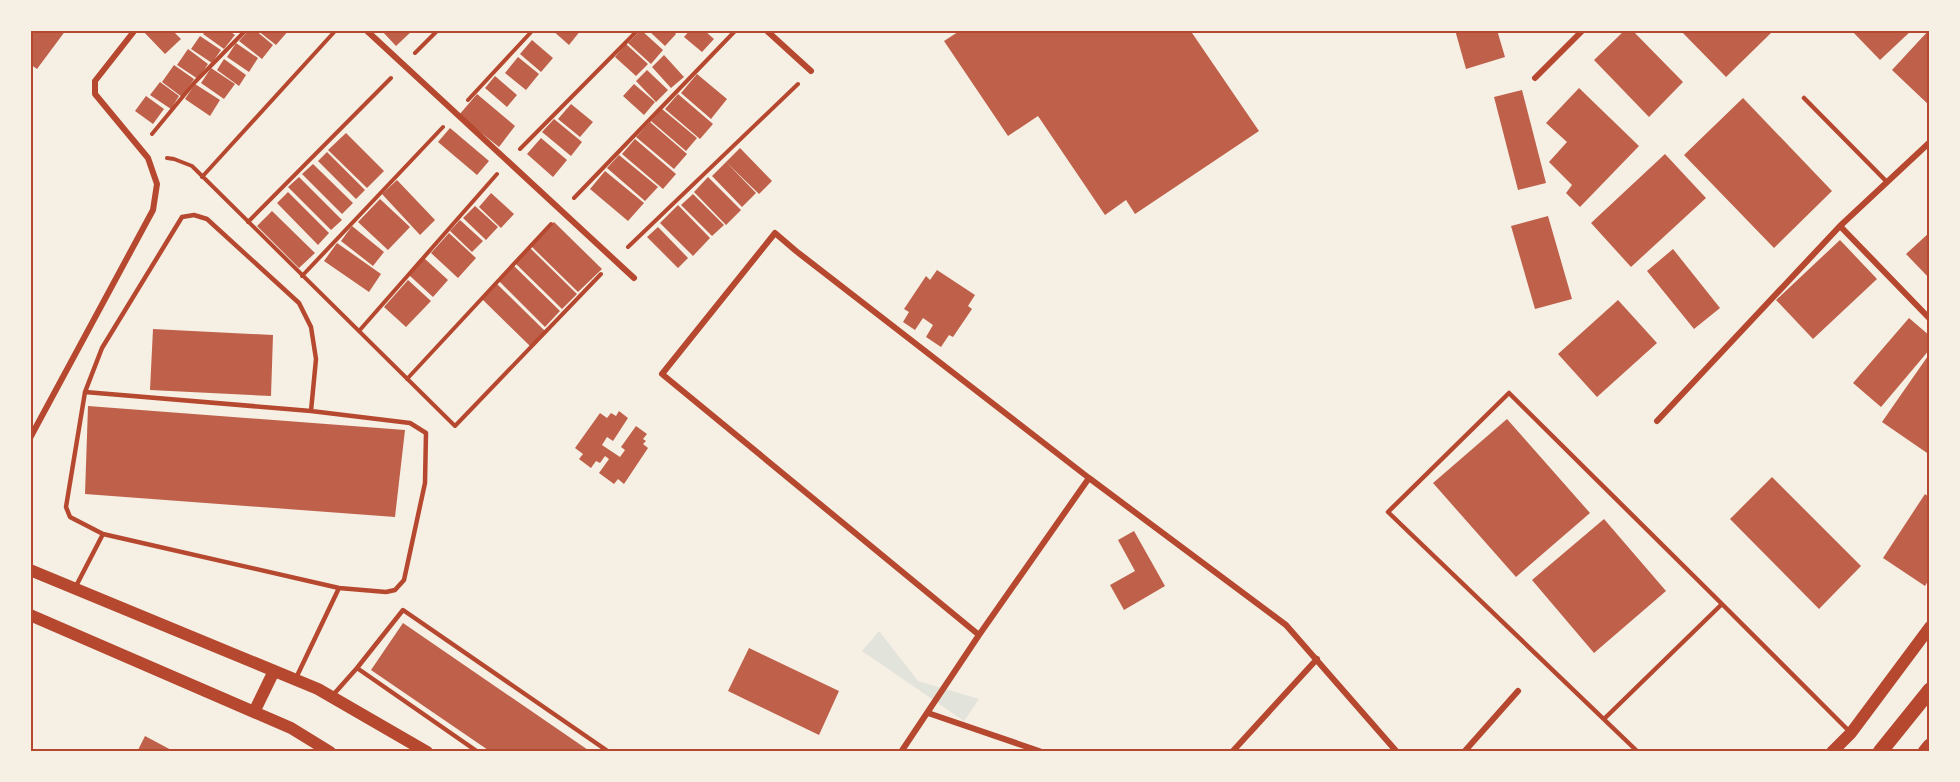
<svg xmlns="http://www.w3.org/2000/svg" width="1960" height="782" font-family="'Work Sans',sans-serif">
<style>
.green{fill:#e2e4dc}
.building{fill:#bf614a}
.lines{fill:none;stroke-linecap:round;stroke-linejoin:round}
.path{stroke:#b5482f;stroke-width:4}
.service{stroke:#b5482f;stroke-width:4.5}
.minor{stroke:#b5482f;stroke-width:6}
.secondary{stroke:#b5482f;stroke-width:12}
.primary{stroke:#b5482f;stroke-width:15}
.neatline{fill:none;stroke:#b5482f;stroke-width:2}
</style>
<rect width="100%" height="100%" fill="#f6efe4"/>
<!-- green -->
<path class="green" d="M879,631L918,681L979,699L964,721L862,651Z"/>
<!-- building -->
<path class="building" d="M30,30H66L37,69L30,64Z
M142,30H172L181,39L165,54Z
M206,30H228L235,35L224,49L203,34Z
M249,30H255L273,45L262,59L239,41Z
M257,30H289L276,45Z
M381,30H413L396,46Z
M552,30H581L569,45Z
M641,30L663,50L651,64L628,43Z
M648,30H673L676,34L665,46Z
M690,30H704L714,39L702,52L684,37Z
M961,30H1190L1259,131L1135,214L1126,200L1105,215L1038,116L1008,136L944,41Z
M1455,30H1497L1505,57L1466,69Z
M1625,30H1632L1683,82L1649,117L1594,60Z
M1680,30H1769L1771,33L1726,77Z
M1851,30H1912L1880,60Z
M1929,30H1930V106L1892,70Z
M200,36L221,50L212,63L191,49Z
M532,40L553,58L541,72L520,54Z
M236,43L258,58L249,72L227,57Z
M626,44L648,64L636,76L615,57Z
M188,49L208,64L198,79L177,65Z
M664,55L684,77L671,88L652,67Z
M518,57L539,74L526,90L505,73Z
M224,59L246,75L239,86L217,70Z
M174,65L194,79L182,97L162,82Z
M211,68L235,84L224,99L201,83Z
M647,70L668,90L656,102L636,81Z
M697,74L727,99L711,119L681,93Z
M495,76L517,95L507,107L485,88Z
M160,82L179,96L171,109L150,95Z
M195,84L220,100L210,116L185,99Z
M634,84L655,102L644,115L623,96Z
M1579,88L1639,146L1580,207L1566,193L1572,185L1549,162L1567,142L1546,123Z
M1522,90L1546,183L1518,190L1494,97Z
M477,94L515,126L499,147L459,115Z
M678,94L713,124L700,139L665,109Z
M146,96L164,109L153,124L135,111Z
M1743,98L1832,191L1774,248L1684,155Z
M571,104L593,122L580,137L558,119Z
M662,109L697,138L686,151L651,121Z
M554,119L582,142L571,156L542,132Z
M650,122L687,154L674,169L636,137Z
M450,128L489,161L477,175L438,142Z
M346,133L384,171L367,188L328,150Z
M541,138L567,160L553,177L527,154Z
M635,139L676,174L663,189L622,154Z
M740,148L772,181L759,194L726,162Z
M327,152L365,190L356,199L318,161Z
M1665,154L1706,198L1631,267L1591,223Z
M619,155L658,187L645,201L607,168Z
M726,162L756,193L742,207L712,176Z
M313,164L353,203L342,214L302,174Z
M605,171L644,203L628,221L590,189Z
M299,177L342,220L331,230L288,187Z
M708,177L741,210L726,225L694,192Z
M397,180L435,220L420,235L382,194Z
M288,192L329,233L318,245L277,203Z
M491,193L514,214L501,228L479,207Z
M693,194L724,225L712,236L681,205Z
M380,199L410,227L388,250L358,222Z
M678,205L710,238L693,256L660,223Z
M475,206L498,227L486,240L463,218Z
M272,211L315,253L299,268L257,226Z
M1548,216L1572,299L1535,309L1511,226Z
M460,220L483,241L472,252L450,231Z
M554,222L602,269L578,292L531,246Z
M352,226L384,252L373,266L341,241Z
M658,227L688,258L678,268L647,237Z
M1930,232V279L1906,254Z
M449,233L476,258L458,278L431,253Z
M1840,240L1877,279L1813,339L1776,300Z
M337,243L381,274L369,292L324,261Z
M530,248L577,294L562,309L515,263Z
M1673,249L1720,308L1694,329L1647,271Z
M424,258L448,280L433,297L409,275Z
M514,266L560,311L545,327L499,281Z
M937,270L975,295L968,306L972,309L953,337L949,335L941,347L926,337L933,325L923,318L915,330L903,322L909,312L904,309L926,276L930,280Z
M408,280L431,301L406,327L384,307Z
M497,284L545,331L530,346L482,299Z
M1618,300L1657,343L1597,397L1558,354Z
M1909,318L1930,336V349L1881,407L1853,383Z
M153,329L273,335L271,396L150,390Z
M1930,353V455L1882,422Z
M88,406L405,430L395,517L85,494Z
M619,411L628,418L613,441L607,437L602,445L620,457L625,450L621,447L636,426L647,434L643,439L646,441L643,444L648,448L624,484L618,479L614,484L599,473L609,459L605,456L600,463L596,461L591,468L579,459L583,454L575,448L600,413L607,418L611,413L616,416Z
M1507,419L1590,513L1516,577L1433,483Z
M1772,477L1861,566L1819,609L1730,519Z
M1925,494L1930,498V578L1925,586L1883,558Z
M1604,519L1666,591L1594,653L1532,580Z
M1134,531L1165,586L1124,610L1110,585L1135,571L1118,540Z
M403,623L591,752H491L371,670Z
M749,648L839,691L819,735L728,691Z
M145,736L175,752H137Z"/>
<g class="lines">
<!-- path -->
<path class="path" d="M415,53L438,30
M468,100L533,30
M152,134L194,83L246,30
M520,149L638,30
M167,158L174,159L192,166L455,426L601,274
M202,177L336,30
M574,198L736,30
M248,222L391,78
M628,247L798,84
M302,276L443,127
M359,331L497,174
M407,379L551,224"/>
<!-- service -->
<path class="service" d="M1804,98L1887,182
M85,392L102,348L182,217L194,215L207,219L299,303L311,327L316,359L311,411L85,392L66,507L70,517L103,534L339,588L386,592L395,590L404,580L425,483L426,433L410,423L311,411
M75,588L103,534
M296,678L339,588
M333,695L357,668
M1604,719L1722,604L1849,731
M478,752L357,668L403,610L609,752
M1638,752L1388,512L1509,393L1722,604"/>
<!-- minor -->
<path class="minor" d="M366,30L634,278
M766,30L811,71
M1535,78L1583,30
M1840,226L1930,319
M1657,421L1840,226L1930,142
M30,438L153,210L157,184L148,158L95,94V81L135,30
M979,635L662,374L775,233L796,251L1089,478
M928,713L1042,752
M901,752L979,635L1089,478L1286,625L1397,752
M1232,752L1317,659
M1464,752L1518,691"/>
<!-- secondary -->
<path class="secondary" d="M30,570L318,689L427,752
M30,615L291,728L330,752
M254,712L274,671
M1832,752L1851,733L1930,627"/>
<!-- primary -->
<path class="primary" d="M1880,752L1930,690
M1925,752L1930,746"/>
</g>
<!-- border -->
<rect width="1960" height="782" fill="none" stroke="#f6efe4" stroke-width="63"/>
<rect x="32" y="32" width="1896" height="718" class="neatline"/>
</svg>
